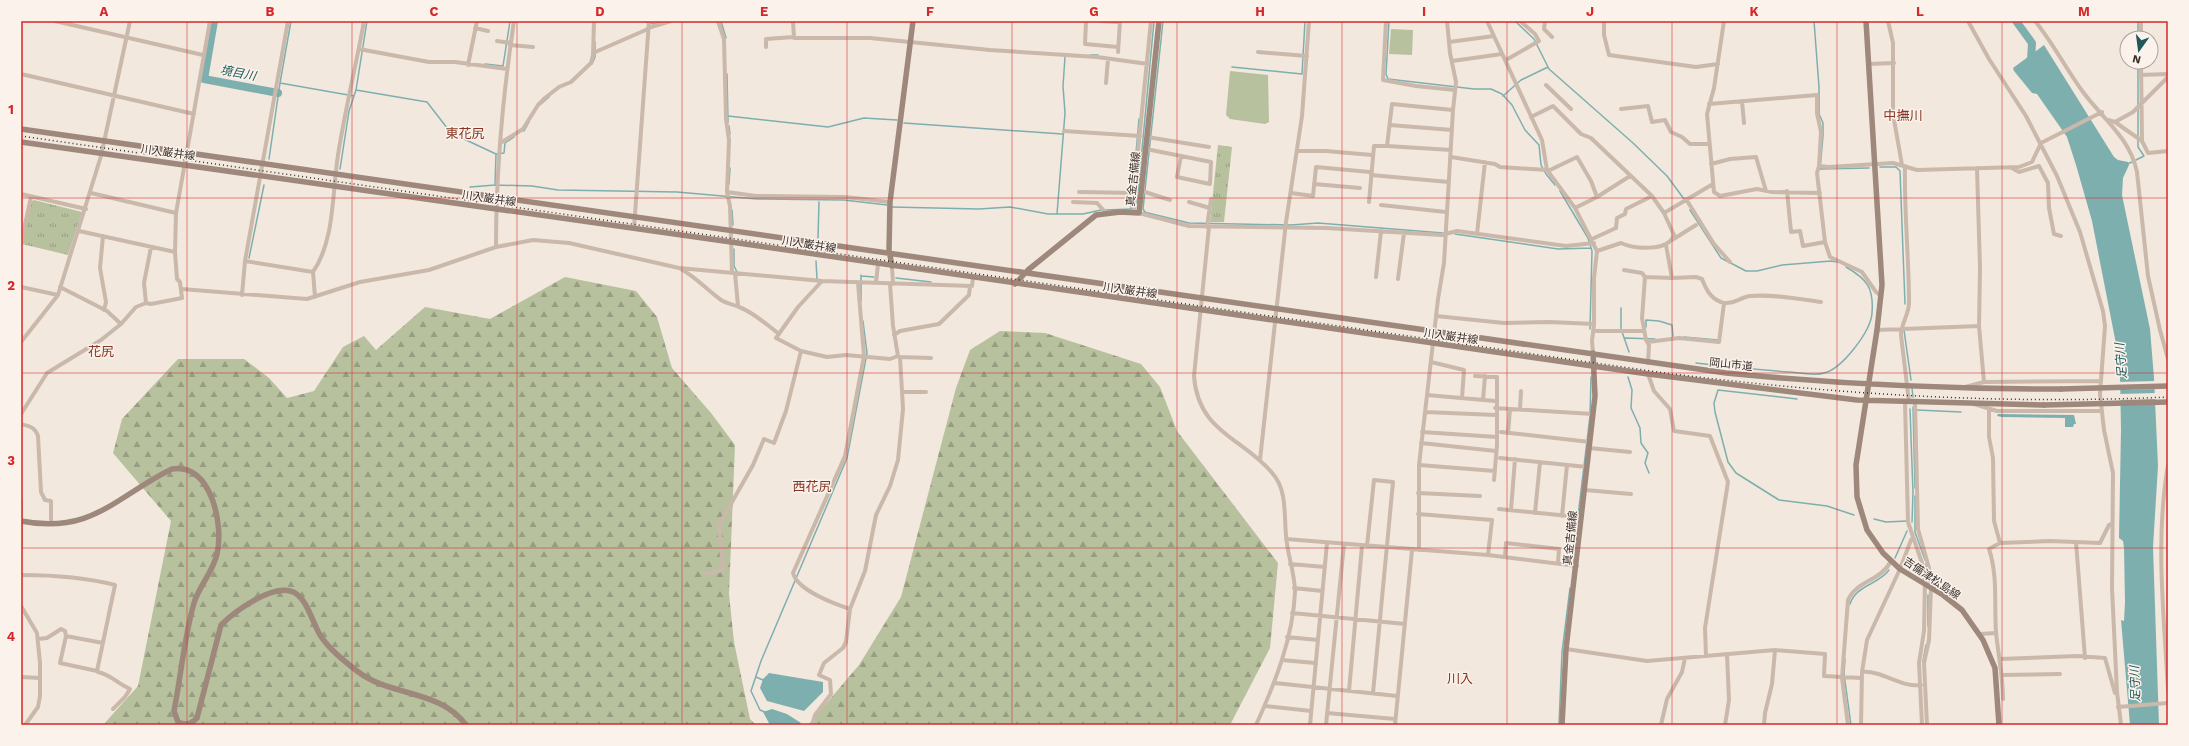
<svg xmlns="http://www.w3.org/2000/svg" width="2189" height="746" font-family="'Work Sans','Noto Sans JP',sans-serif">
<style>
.green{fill:#b7c19e}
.forest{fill:url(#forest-firs)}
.park{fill:url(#park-tufts)}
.water{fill:#7eafaf}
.pier{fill:#f2e8de}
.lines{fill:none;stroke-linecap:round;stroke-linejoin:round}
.stream{stroke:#7eafaf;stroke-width:1.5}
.river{stroke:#7eafaf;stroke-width:8}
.street{stroke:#cab8aa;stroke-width:4}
.secondary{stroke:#9e877b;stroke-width:5.5}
.rail{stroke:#382e2a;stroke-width:1.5;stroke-dasharray:1 3;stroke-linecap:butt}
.secondary-bridge{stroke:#9e877b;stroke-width:5.5}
.grid{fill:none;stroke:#d62828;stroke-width:1;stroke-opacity:0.55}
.labels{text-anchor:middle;stroke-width:3;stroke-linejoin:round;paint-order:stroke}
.street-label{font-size:11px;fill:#382e2a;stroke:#faf2eb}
.water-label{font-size:12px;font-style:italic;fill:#205859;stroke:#faf2eb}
.quarter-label{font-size:13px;fill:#863724;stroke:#faf2eb}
.neatline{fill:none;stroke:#d62828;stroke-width:1.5}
.grid-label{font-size:13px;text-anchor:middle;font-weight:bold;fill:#d62828}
</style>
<defs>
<pattern id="forest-firs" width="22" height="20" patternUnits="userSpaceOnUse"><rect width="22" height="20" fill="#b7c19e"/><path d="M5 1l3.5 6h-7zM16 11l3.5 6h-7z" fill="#969d81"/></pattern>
<pattern id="park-tufts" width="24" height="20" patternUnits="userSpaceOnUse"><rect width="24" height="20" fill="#b7c19e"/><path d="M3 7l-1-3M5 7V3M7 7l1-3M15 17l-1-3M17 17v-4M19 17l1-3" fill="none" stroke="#969d81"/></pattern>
</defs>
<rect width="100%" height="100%" fill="#f2e8de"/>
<!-- green -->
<path class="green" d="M1391,29L1413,30L1412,55L1389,54Z
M1230,71L1268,75L1269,122L1265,124L1230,119L1226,115Z"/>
<!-- forest -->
<path class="forest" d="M565,277L636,291L657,317L672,368L711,413L735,445L729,594L734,642L750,719L756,725H103L138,686L171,521L113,453L122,419L178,359H244L269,378L287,398L314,391L343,347L364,336L376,350L425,307L490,319Z
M1000,331L1045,333L1141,364L1160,387L1177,431L1278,563L1270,648L1230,725H808L859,665L901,597L956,388L970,350Z"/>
<!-- park -->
<path class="park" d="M1218,145L1232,147L1224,222H1210Z
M34,200L82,212L68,255L22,244L32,201Z"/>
<!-- water -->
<path class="water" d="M2044,45L2114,157L2118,160L2128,162L2129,165L2123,178L2122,195L2150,329L2154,378L2158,466L2153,547L2159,725H2130L2121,620L2124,621L2125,602L2124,548L2123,541L2119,538L2121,430L2120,375L2116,344L2092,221L2076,165L2067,137L2037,94L2032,93L2014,71L2013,68Z
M1998,414L2074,415L2076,424H2074L2073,427H2065V418L2002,417L1997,416Z
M769,673L823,682V692L804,711L767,701L760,688L763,679Z
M772,709L787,714L801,723L800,725H770L763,712Z"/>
<!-- pier -->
<path class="pier" d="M2156,381L2157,389L2118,390V382Z
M2157,393V399L2118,400V394Z"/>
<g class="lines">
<!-- stream -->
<path class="stream" d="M642,21L654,24L660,22
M721,21L726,38
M1389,21L1386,74L1388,79L1474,89H1491L1502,94L1512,105L1525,130L1539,145L1541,165L1546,174L1555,185
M1515,21L1534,39L1549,69L1633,143L1667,176L1684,199
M1814,21L1819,87V114L1823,123V136L1820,169L1869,168
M2138,38V21
M1090,55H1098
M485,64L503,66L510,21
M592,64L595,57V42
M1232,67L1302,74L1305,21
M727,74L728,122
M280,83L291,21
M356,90L427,102L451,133L496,154
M1503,96L1521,80L1548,67
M541,104L549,97
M2138,105V62
M728,116L828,127L864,118L897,120
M904,123L1062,134
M729,126L730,134
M524,131L529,122
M269,159L280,83L354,96
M2136,160L2144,156L2138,147V109
M2127,164L2132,162
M1880,167H1896L1900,171L1905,304
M340,169L349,111L356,90L367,21
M729,184L730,168
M495,185L532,186L558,190L677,192L757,199L844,200L887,205
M470,187L495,185L496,154L504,153L505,143L514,137
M1560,191L1588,238L1592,251L1590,329
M1137,203L1154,21
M891,207L979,209L1010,207L1048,214H1083L1101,210
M1131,209L1139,119
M732,210L733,225
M1105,210L1132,209
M1690,210L1721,258L1746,271H1757L1782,265L1831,261L1837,262
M1144,212L1189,223L1291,225L1318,223L1443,233
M1145,212L1143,209L1163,21
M1057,214L1065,113L1063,86L1065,57
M1455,234L1558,249L1591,248
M818,238L819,202
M734,249V266L737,272
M249,258L264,185
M816,261L817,279
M861,275V301
M861,276L874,277
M896,278L931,282
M1621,308V329L1629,352
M1646,327V320L1659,321L1672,325L1673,337
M1904,330L1911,380
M1684,337L1718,340
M1625,338L1655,339
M1696,363C1727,367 1759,370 1790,372C1800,373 1815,376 1824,373C1842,369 1871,331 1872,313C1874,288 1867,279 1846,267
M1628,377L1632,390L1631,408L1640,428L1641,443L1648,453L1645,463L1649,473
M1912,388L1913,397
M1797,399L1718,390L1714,403L1715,412L1728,462L1736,473L1779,500L1827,506L1854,515
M1913,407L1915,488
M1910,409L1913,493L1912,522
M1917,410L1961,412
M1915,496V532L1925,560
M1578,516L1590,416L1591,377
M1874,519L1886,522L1907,521
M1895,558L1907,531
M1926,564L1927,580
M1928,595V626
M1850,604C1856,585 1878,585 1889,570
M1845,659L1844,674L1851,725
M1923,661L1926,645
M756,677L763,680
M765,712L760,710L751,691L761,661L847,458L867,353L863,321
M1559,725L1562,652L1570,588"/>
<!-- river -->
<path class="river" d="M214,21L204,79L278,93
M2016,21L2032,43L2031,60L2034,64"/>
<!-- street -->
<path class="street" d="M55,21L203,55
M718,21L724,39L726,119L729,140L727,192L730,206L732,273
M793,21L794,38H870L990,50L1097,57L1148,64
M1086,21L1085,44L1118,47
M1100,21L1120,22
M1386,21L1383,80L1416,86L1455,90
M1487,21L1542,140L1547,170L1575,208L1597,251L1594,278V324L1592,341L1593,353
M1545,21L1544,29L1552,37
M1604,21V35L1609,55L1696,67L1718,64
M1724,21L1714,88L1707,114L1714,192L1720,196L1757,189L1772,192L1820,193
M1888,21L1893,43V114L1902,165
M1968,21L1989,59L2026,116L2057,176L2080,232L2103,311L2105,326L2100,394L2104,430L2113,473L2112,588L2117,692L2121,725
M2035,21C2053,43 2066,69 2083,92C2103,119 2130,138 2137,172L2148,276L2160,330L2168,359
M475,28L488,31
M648,28L671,21
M2141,38V21
M497,41L511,43
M1449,42L1494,36
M510,45L533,47
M766,47V39L794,37
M359,49L429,62H455L507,69
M1118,52L1120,21
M1258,52L1307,56
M593,53L648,29
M1506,60L1539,41L1535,34L1520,21
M1452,61L1502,54
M2141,62L2142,141
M1869,64L1894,63
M468,65L477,21
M21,74L194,114
M2140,75L2168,74
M1106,83L1108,59
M1546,85L1571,109
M1742,101L1744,123
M1709,104L1817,95V113L1821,132L1819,166
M1621,109L1648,106L1652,122L1665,120L1671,132L1682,137L1690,144H1709
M1531,117L1553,106L1581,134L1591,138L1652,196L1664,213L1674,235C1668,252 1634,249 1621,243L1597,251
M2108,120L2115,122L2133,112L2168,77
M2115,122L2142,141L2148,153L2168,151
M1390,125L1452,130
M1064,131L1140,136
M1147,137L1209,147
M502,142L523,129L538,105L545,98L559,87L571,82L591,63L593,55L594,21
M1146,149L1211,162L1210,184L1177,177L1181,156
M1451,150L1387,146L1392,104L1453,110
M1297,151H1326L1372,155
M1451,157L1495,164L1500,167L1547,170
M1711,164L1730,159L1756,157L1766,191
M1905,166C1904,212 1909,257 1909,303C1909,314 1901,324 1901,335L1909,402
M2010,167L2019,172L2039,166L2048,183L2049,208L2054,234L2061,236
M1548,171L1577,157L1591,181L1597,197
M1371,175L1449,182
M1314,184L1360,188
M1142,191L1170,200
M1787,191L1791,232L1800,231L1803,246L1825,242
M727,192L756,196L845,197L890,202
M1079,192L1134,193
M91,193L176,213
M1291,193L1313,196L1316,167L1370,172
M21,194L86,209
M1686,199L1714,244L1730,262
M1073,202L1097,203L1106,213
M1189,202L1210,208
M1369,202L1374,146H1387
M1381,205L1446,212
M1575,208L1597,197L1630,176
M1134,212L1135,181L1151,21
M1139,213L1189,226L1327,228L1441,235L1457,231L1566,246L1594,243
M1664,213L1713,184
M1207,227L1211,199
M1209,227L1194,376C1198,433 1244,438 1273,474C1287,490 1284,515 1286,535C1287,554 1295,573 1295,592C1293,638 1275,683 1256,725
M634,228L649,21
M79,231L175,252
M1477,234L1485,162
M103,236L100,268L106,302L104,310
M1592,239L1616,228L1617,218L1625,214L1626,209L1652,196
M1672,240L1696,225
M21,243L31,197
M496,247C496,173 503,94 514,21
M245,261L313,272
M892,266L893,284
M681,269C697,278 707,290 721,300C727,304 732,304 739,307C753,312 766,324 778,333
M1624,270L1642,273L1645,277
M735,273L738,306
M1376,277L1381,231
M1672,278L1696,277L1702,279C1706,289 1710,298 1721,302C1731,306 1741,297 1750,296C1773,294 1799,299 1821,302
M1398,279L1404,233
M822,281L798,307L776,338L801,351L827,357L846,355L890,359L898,356
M876,283L878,264
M21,287L58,295
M60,287L107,311L121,324
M182,289L307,299L360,282L429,270L496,247L533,240L569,243L679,268L822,281L972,286L973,278
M242,295L245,261L288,21
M1881,296L1876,292L1862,272L1830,257L1825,242L1817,173L1819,166L1829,167L1893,163L1917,170L2019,167L2032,162L2041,143L2102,112
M315,297L313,272C335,240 332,193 338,155C345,110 356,66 364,21
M146,303L144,283L151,247
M1436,316L1504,323L1550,322L1594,324
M1979,326L1984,382
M1877,330L1979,326L1980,268L1977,168
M1593,331H1644
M894,335L900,331L939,324L969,295L970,286
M21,342L58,295L101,156L130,21
M1648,342L1679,338L1719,342L1724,303
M900,357L931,358
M1431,362L1464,370L1462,398
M1648,363L1649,345L1646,340L1642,318L1645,277L1672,278L1666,245
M1648,374L1654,391L1670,409L1674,431L1710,436L1728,482L1705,628L1706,656
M1475,376L1497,377V445L1494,480
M1965,387L1984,382L2100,381
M902,392H926
M1427,395L1495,401
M1483,400L1485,376
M1905,402L1908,522L1923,566L1925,580L1924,631L1919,663L1922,725
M1915,402L1918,529L1929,568L1931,588L1929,640L1924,663L1927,725
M1974,404L1997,411H2101
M1495,408L1593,414
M1520,410L1521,391
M1989,410V437L1993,458L1994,521L2000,543L1989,549C1998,576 1994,604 1996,632C1998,654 2003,676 2003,699
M1425,412L1496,415
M21,414L47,373L101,340L121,324L136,307L146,303L151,304L182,298L180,282L177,279L175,252L176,213L210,21
M21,424C29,426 35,427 38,436L41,492L45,500L51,501V524
M1422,432L1497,437
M1501,432L1590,442
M1508,433L1510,409
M1421,443L1496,451
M1589,448L1630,452
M1500,458L1587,467
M1260,460L1286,222L1302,116L1309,21
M1419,465L1495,471
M2168,465C2155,539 2164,616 2168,690
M1585,490L1631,494
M1418,493L1480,496
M21,501V547
M1499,509L1569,516
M1511,510L1515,459
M1535,513L1540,462
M1418,514L1492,520L1488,555
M1562,516L1567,465
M1286,539L1488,555L1577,566
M2076,542L2085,658
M2000,543L2050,541L2100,543L2109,525L2111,524
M1367,546L1374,480L1393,482L1373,693
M1419,550V465L1438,299L1444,263L1453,110L1456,82L1450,53L1447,21
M1505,557L1506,543L1559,549L1558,563
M1290,564L1325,567
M704,574L723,570L719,525L753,465L764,439L774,443L786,411L801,351
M21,575C53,575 84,577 115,585L97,671L60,663L66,636
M1294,588L1322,591
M21,606L37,633L40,663V696L38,707L25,725
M850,609C835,604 797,590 793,573L845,456L864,356L858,283
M1292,613L1405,624
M1980,634L1996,633
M1287,637L1318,640
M38,639L47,638L61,629L65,631L66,636L103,643
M1566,649L1647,661L1775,650L1772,684L1765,713L1764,725
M1775,650L1825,654L1824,676L1861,678
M2000,659L2078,656L2105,658L2115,693
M1282,660L1315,663
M97,671L98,672C111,675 117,683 130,689L125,697L113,709
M1862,672C1882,670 1901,688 1921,685
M2002,675L2060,674
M21,677L40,678
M1275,683L1397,696
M1349,691L1362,546
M1265,706L1311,711
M2118,707L2168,703
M1327,713L1395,719
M812,725L815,715L831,694L830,680L819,675L824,663L843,648L846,642L850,609L865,571L876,515L890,486L898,460L903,409L900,357L898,356L893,326L890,284
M1310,725L1327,543
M1326,725L1344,544
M1395,725L1412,550
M1661,725L1667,699L1682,672L1685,658
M1725,725L1729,700L1727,654
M1848,725L1842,678L1848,600C1856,581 1881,581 1891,561
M1861,725L1862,672L1867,640L1900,569L1911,540L1913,538"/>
<!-- secondary -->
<path class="secondary" d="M1866,21L1882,285L1877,330L1856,465L1857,497L1867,530L1883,553L1900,569L1943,595L1962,610L1983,640L1995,668L1999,725
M21,129L1726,373C1837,384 1949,389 2061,389
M21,142L731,242L1648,374L1857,400L2044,405
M892,266L889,250L890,202L913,21
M1015,284L1028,270L1096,215L1120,212L1139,213L1159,21
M21,521C92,535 116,496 172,469C211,462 224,525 217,554C213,572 199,586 194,603C184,638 181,676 174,711L178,722C186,726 191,724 197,718L221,625C235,611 270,586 290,591C306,594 312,622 320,635C329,649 343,660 357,671C390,697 440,689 466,725
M1562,725L1566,649L1595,396L1593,353"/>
<!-- rail -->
<path class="rail" d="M21,136L1665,373C1831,394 2000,405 2168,397"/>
<!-- secondary-bridge -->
<path class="secondary-bridge" d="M2061,389L2168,386
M2044,405L2168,402"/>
</g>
<!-- grid -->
<path class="grid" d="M187,21V725M352,21V725M517,21V725M682,21V725M847,21V725M1012,21V725M1177,21V725M1342,21V725M1507,21V725M1672,21V725M1837,21V725M2002,21V725M21,198H2168M21,373H2168M21,548H2168"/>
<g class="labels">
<!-- street labels -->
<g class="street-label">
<text transform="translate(168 152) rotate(8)" y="4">川入巌井線</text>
<text transform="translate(1133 179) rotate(-84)" y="4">真金吉備線</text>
<text transform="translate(489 198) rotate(8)" y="4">川入巌井線</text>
<text transform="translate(809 244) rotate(9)" y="4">川入巌井線</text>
<text transform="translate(1130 290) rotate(8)" y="4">川入巌井線</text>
<text transform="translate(1451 336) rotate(8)" y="4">川入巌井線</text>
<text transform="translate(1731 364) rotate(6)" y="4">岡山市道</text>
<text transform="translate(1570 538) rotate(-84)" y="4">真金吉備線</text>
<text transform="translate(1932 578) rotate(34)" y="4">吉備津松島線</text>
</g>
<!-- water labels -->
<g class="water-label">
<text transform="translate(238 73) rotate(11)" y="4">境目川</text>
<text transform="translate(2121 361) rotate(-95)" y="4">足守川</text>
<text transform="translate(2135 684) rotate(-92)" y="4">足守川</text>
</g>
<!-- quarter labels -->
<g class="quarter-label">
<text x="1903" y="120">中撫川</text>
<text x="465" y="138">東花尻</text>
<text x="101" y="356">花尻</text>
<text x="812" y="491">西花尻</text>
<text x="1460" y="683">川入</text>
</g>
</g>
<!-- border -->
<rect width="2189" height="746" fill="none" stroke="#faf2eb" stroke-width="44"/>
<!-- north arrow -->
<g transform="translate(2139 50) rotate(194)"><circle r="19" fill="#faf2eb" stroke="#aca49e"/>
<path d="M0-3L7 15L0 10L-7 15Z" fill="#205859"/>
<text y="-6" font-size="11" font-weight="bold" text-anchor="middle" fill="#382e2a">N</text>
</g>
<rect x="22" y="22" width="2145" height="702" class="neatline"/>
<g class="grid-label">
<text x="104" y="16">A</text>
<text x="270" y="16">B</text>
<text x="434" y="16">C</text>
<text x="600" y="16">D</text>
<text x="764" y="16">E</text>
<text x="930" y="16">F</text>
<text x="1094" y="16">G</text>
<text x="1260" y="16">H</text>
<text x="1424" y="16">I</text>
<text x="1590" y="16">J</text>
<text x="1754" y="16">K</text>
<text x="1920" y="16">L</text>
<text x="2084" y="16">M</text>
<text x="11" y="114">1</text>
<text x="11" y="290">2</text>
<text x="11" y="465">3</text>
<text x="11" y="641">4</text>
</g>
</svg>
